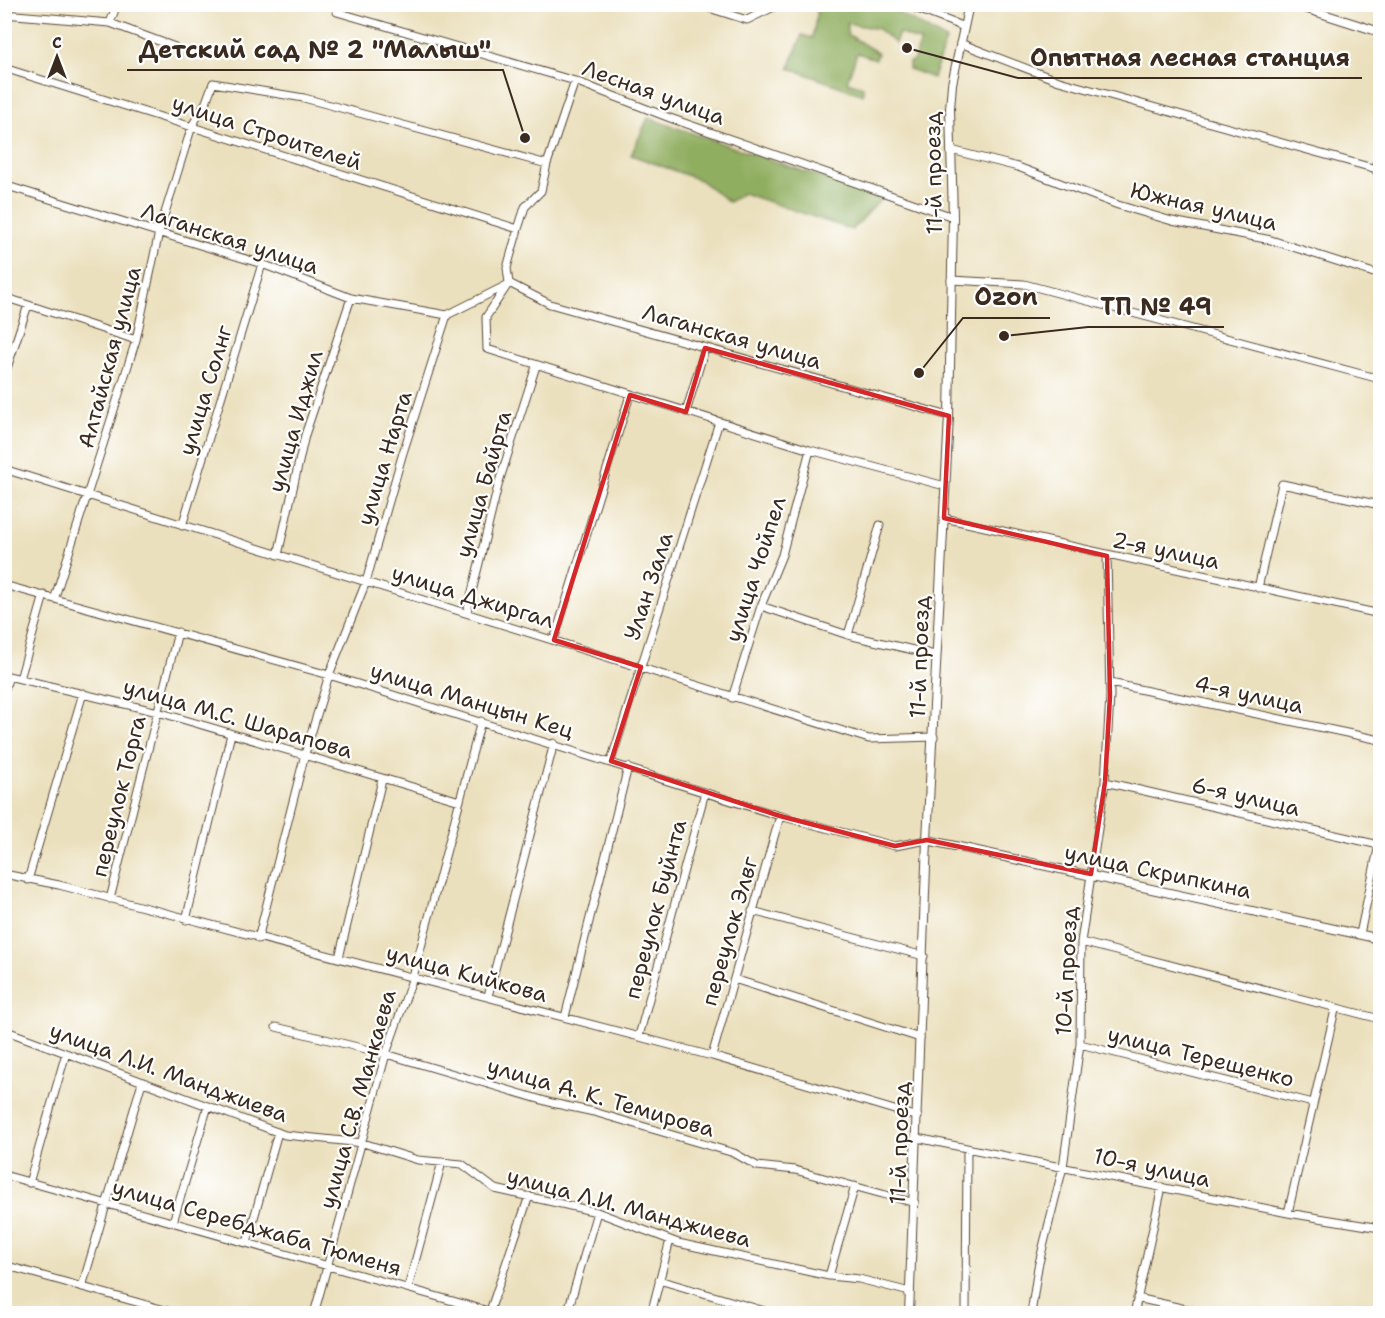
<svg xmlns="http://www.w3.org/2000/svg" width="1385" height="1318" font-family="'Shantell Sans',sans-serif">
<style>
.forest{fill:#90ae61;stroke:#666c40;stroke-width:1.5}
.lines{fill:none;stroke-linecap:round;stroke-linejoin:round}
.minor-casing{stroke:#554536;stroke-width:9}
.tertiary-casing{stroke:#554536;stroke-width:10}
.minor{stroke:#fff;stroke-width:7}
.tertiary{stroke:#fff;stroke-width:8}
.marked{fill:none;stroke:#d62828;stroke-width:4.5;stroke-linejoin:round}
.labels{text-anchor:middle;stroke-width:4.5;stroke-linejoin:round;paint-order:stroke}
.street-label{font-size:22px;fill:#3b2a1e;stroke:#fff}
.leader{fill:none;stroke:#3b2a1e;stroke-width:2}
.callout-dot{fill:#3b2a1e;stroke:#fff;stroke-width:2}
.callout-label{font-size:24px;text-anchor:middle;font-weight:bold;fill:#3b2a1e;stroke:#fff;stroke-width:4.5;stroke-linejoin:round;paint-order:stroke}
</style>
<rect width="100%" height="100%" fill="#fff"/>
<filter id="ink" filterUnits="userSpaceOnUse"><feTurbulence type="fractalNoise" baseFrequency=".0167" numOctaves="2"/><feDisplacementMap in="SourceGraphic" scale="12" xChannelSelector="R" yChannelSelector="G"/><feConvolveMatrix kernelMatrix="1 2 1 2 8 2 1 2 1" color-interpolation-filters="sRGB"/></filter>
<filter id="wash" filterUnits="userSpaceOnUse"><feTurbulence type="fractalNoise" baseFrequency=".008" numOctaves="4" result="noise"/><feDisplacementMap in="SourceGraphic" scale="24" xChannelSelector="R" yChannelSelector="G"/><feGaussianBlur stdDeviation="1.35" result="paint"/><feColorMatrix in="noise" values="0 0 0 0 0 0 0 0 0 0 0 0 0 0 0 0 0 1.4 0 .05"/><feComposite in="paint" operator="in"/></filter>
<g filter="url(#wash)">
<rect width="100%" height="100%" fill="#ebe0bd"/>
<!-- forest -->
<path class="forest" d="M816,5H886L946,40L933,78L909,69V62L913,61L921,42L899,33L895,43L878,29L847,23V34L878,53L876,59L857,53L847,82L863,87V95L789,68L802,35L812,38L817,14Z
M648,118L882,198L852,230L743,193L729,202L700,180L631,155Z"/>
</g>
<g filter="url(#ink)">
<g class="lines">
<!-- minor casing -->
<g class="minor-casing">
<path id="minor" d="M696,4L747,20L780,4
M905,4L964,27
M4,5L6,4
M337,12L575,81L670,118L953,217
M4,14L110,23L175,47
M110,23L117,4
M960,43L1059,81L1380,170
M4,68L518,229
M575,81L547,164L541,191L525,207L518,229L507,268L509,283L486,317L487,349L810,450L945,486
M951,150L1018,167L1118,205L1172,221L1271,240L1380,275
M1375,170L1380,149
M4,185L262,264L351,298L447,315
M951,280L1024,284L1380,379
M509,283L550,304L949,416
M4,297L136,340
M4,377L28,305
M686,412L705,348
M4,469L869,739L934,737
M944,518L1380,614
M182,526L262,264
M278,555L305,435L351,298
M4,585L329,675L780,816L895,846L927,840
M1258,588L1282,484L1380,505
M55,597L136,340L159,232L192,126L206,102L213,83L304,98L547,164
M761,606L848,635L935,655
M467,612L499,482L536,366
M848,635L880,525
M554,640L630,395
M4,675L158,712L460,801
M20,679L44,595
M1110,683L1380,740
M4,692L9,676
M732,698L761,606L782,555L810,450
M611,761L719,422
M1105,782L1379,845
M4,874L59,885L712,1056L918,1117
M28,880L83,693
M110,899L178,632
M752,911L924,956
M186,920L231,734
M1360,934L1380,840
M258,939L305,754L329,675L366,582L402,456L447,315L507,285
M1081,942L1380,1019
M339,958L382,780
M734,979L920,1038
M488,996L554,743
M565,1017L628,767
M276,1027L386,1054L552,1103L594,1112L734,1153L757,1166L795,1170L915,1203
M4,1030L285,1135L363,1143L418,1160L462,1164L495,1189L597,1212L678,1243L829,1276L859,1279L910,1292
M639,1036L705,792
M1080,1044L1313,1103
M712,1056L780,816
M917,1138L1288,1213L1380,1228
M4,1175L499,1314
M29,1183L66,1053
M1288,1213L1335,1010
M173,1222L208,1106
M247,1243L278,1132
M4,1265L179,1314
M829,1276L855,1186
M659,1280L775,1314
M82,1287L142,1082
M408,1288L442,1162
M1137,1298L1208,1314
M490,1311L529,1196
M314,1314L386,1054L413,977L481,721
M567,1314L597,1212
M651,1314L670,1240
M966,1314L967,1148
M1031,1314L1038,1267L1063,1167L1080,1044L1081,942L1105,782L1110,696L1107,556
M1134,1314L1162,1187"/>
</g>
<!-- tertiary casing -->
<g class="tertiary-casing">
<path id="tertiary" d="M1292,4L1380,32
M927,840L1380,939
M909,1314L927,840L949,416L953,217L950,109L952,84L969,4"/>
</g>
<!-- minor -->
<use href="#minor" class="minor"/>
<!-- tertiary -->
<use href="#tertiary" class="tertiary"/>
</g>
</g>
<!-- marked area -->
<path class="marked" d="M705,348L949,416L944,518L1107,556L1110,696L1105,782L1091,874L927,840L895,846L780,816L611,761L641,667L554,640L630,395L686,412Z"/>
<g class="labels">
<!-- street labels -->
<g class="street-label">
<text transform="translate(654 92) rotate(20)" y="8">Лесная улица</text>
<text transform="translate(267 132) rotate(18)" y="8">улица Строителей</text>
<text transform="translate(933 173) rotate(-91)" y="8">11-й проезд</text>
<text transform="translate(1204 206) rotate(13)" y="8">Южная улица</text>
<text transform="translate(230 238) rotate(18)" y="8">Лаганская улица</text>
<text transform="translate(732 336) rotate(16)" y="8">Лаганская улица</text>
<text transform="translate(109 357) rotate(-75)" y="8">Алтайская улица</text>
<text transform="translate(205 390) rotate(-73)" y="8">улица Солнг</text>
<text transform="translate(295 421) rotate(-74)" y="8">улица Иджил</text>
<text transform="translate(384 458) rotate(-73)" y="8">улица Нарта</text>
<text transform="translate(483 484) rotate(-74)" y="8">улица Байрта</text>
<text transform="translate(1166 550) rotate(12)" y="8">2-я улица</text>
<text transform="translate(755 569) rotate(-72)" y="8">улица Чойпел</text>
<text transform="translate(648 586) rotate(-72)" y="8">Улан Зала</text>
<text transform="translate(473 596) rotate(17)" y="8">улица Джиргал</text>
<text transform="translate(919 657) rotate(-88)" y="8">11-й проезд</text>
<text transform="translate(1249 694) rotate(12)" y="8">4-я улица</text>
<text transform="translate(472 700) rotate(17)" y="8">улица Манцын Кец</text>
<text transform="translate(238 718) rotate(16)" y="8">улица М.С. Шарапова</text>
<text transform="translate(118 796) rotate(-76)" y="8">переулок Торга</text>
<text transform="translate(1246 796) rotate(13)" y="8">6-я улица</text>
<text transform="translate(1158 871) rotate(12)" y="8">улица Скрипкина</text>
<text transform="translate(655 909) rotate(-75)" y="8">переулок Буйнта</text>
<text transform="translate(729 931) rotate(-74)" y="8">переулок Элвг</text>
<text transform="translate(1066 971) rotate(-87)" y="8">10-й проезд</text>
<text transform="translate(467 973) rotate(15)" y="8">улица Кийкова</text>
<text transform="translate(1201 1056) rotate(14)" y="8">улица Терещенко</text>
<text transform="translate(169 1072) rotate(20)" y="8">улица Л.И. Манджиева</text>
<text transform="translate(601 1097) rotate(16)" y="8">улица А. К. Темирова</text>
<text transform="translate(357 1099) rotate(-74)" y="8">улица С.В. Манкаева</text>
<text transform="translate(899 1143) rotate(-88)" y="8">11-й проезд</text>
<text transform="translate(1152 1167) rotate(12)" y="8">10-я улица</text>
<text transform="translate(629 1207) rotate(15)" y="8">улица Л.И. Манджиева</text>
<text transform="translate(257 1227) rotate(16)" y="8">улица Серебджаба Тюменя</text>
</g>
</g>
<!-- callouts -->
<path class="leader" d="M525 138L503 70H127M907 48L1018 78H1362M919 373L963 318H1050M1004 336L1088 327H1224"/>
<g class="callout-dot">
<circle cx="525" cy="138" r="6"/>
<circle cx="907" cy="48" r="6"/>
<circle cx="919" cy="373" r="6"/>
<circle cx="1004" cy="336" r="6"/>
</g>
<g class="callout-label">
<text x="315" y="58">Детский сад № 2 "Малыш"</text>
<text x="1190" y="66">Опытная лесная станция</text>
<text x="1006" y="305">Ozon</text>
<text x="1156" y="315">ТП № 49</text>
</g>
<!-- margin -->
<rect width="1385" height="1318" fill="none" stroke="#fff" stroke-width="24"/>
<!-- north arrow -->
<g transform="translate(57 57)" stroke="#ffffff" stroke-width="4.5" paint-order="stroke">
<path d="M0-4.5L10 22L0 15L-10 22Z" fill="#3b2a1e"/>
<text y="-9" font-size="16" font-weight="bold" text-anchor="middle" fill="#3b2a1e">С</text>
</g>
</svg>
